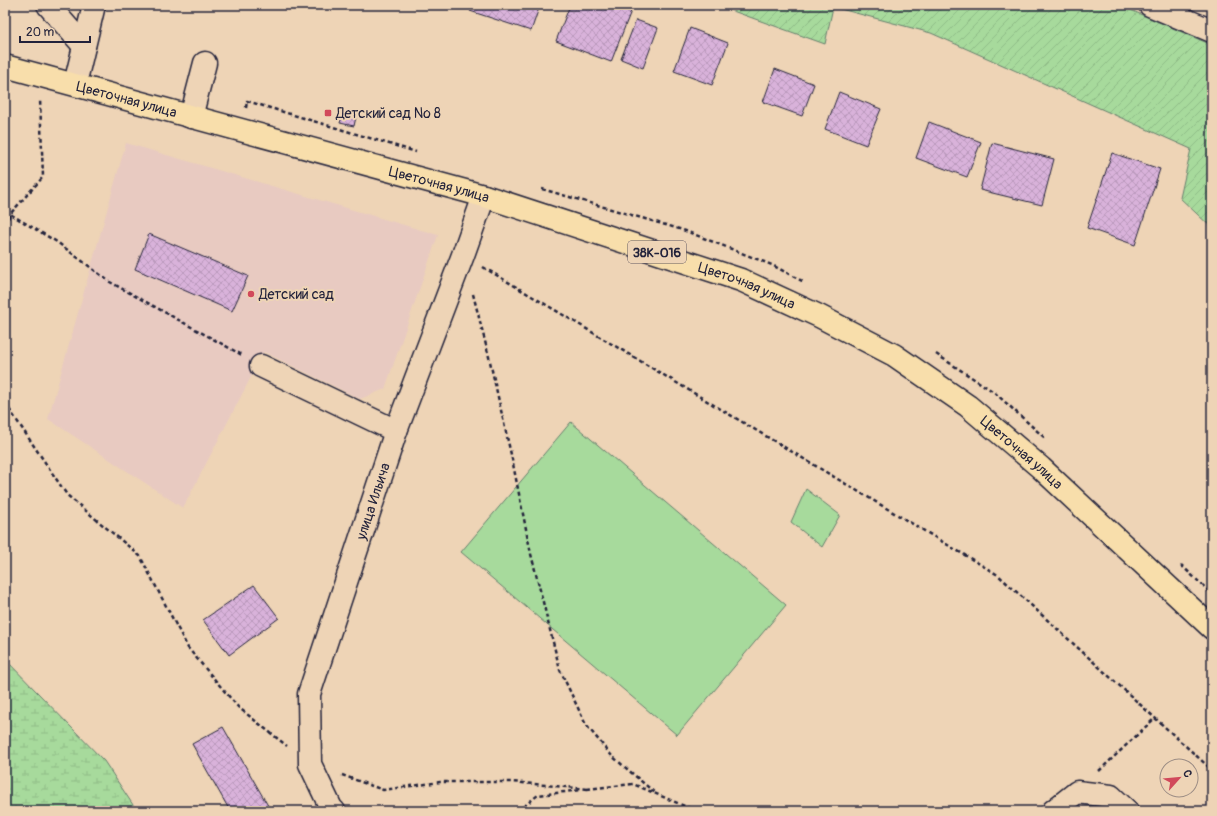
<svg xmlns="http://www.w3.org/2000/svg" width="1217" height="816" font-family="Pangolin,sans-serif">
<style>
.built{fill:#e8cac1}
.wetland{fill:url(#wetland-marsh);stroke:#647e6c}
.park{fill:#a7da9c;stroke:#647e6c}
.garden{fill:url(#garden-furrows);stroke:#647e6c}
.lines{fill:none;stroke-linecap:round;stroke-linejoin:round}
.stream{stroke:#6792ab;stroke-width:7}
.building{fill:url(#building-cross-hatch);stroke:#22223b}
.minor-casing{stroke:#22223b;stroke-width:25}
.major-casing{stroke:#22223b;stroke-width:25}
.path{stroke:#22223b;stroke-width:2.5;stroke-dasharray:4 3;stroke-linecap:butt}
.minor{stroke:#eed4b6;stroke-width:22}
.major{stroke:#f8deab;stroke-width:22}
.poi-dot{fill:#d1495b;stroke:#eed4b6;stroke-width:1.5}
.labels{text-anchor:middle;stroke-width:4;stroke-linejoin:round;paint-order:stroke}
.shield{fill:#eed4b6;stroke:#5f5760;stroke-width:1}
.shield-label{font-size:13px;font-weight:bold;fill:#22223b}
.street-label{font-size:14px;fill:#22223b;stroke:#eed4b6}
.poi-label{font-size:14px;fill:#22223b;stroke:#eed4b6;text-anchor:start}
</style>
<defs>
<pattern id="wetland-marsh" width="20" height="14" patternUnits="userSpaceOnUse"><rect width="20" height="14" fill="#a7da9c"/><path d="M1 5h8M5 5V1M11 12h8M15 12V8" fill="none" stroke="#8fbb87"/></pattern>
<pattern id="garden-furrows" width="10" height="10" patternUnits="userSpaceOnUse"><rect width="10" height="10" fill="#a7da9c"/><path d="M-1 1l2-2M0 10L10 0M9 11l2-2" fill="none" stroke="#8fbb87"/></pattern>
<pattern id="building-cross-hatch" width="8" height="8" patternUnits="userSpaceOnUse"><rect width="8" height="8" fill="#d9b2da"/><path d="M0 0l8 8M0 8l8-8" fill="none" stroke="#ba99bc"/></pattern>
</defs>
<rect width="100%" height="100%" fill="#eed4b6"/>
<filter id="ink" filterUnits="userSpaceOnUse"><feTurbulence type="fractalNoise" baseFrequency=".025" numOctaves="2"/><feDisplacementMap in="SourceGraphic" scale="8" xChannelSelector="R" yChannelSelector="G"/><feConvolveMatrix kernelMatrix="1 2 1 2 8 2 1 2 1" color-interpolation-filters="sRGB"/></filter>
<g filter="url(#ink)">
<!-- built -->
<path class="built" d="M126,143L438,235L385,389L360,399L264,352L183,508L48,419Z"/>
<!-- wetland -->
<path class="wetland" d="M5,659L104,761L137,811H5Z"/>
<!-- park -->
<path class="park" d="M571,422L786,605L677,735L461,552Z
M806,489L840,515L822,547L791,522Z"/>
<!-- garden -->
<path class="garden" d="M716,5H1119L1212,45V228L1180,198L1191,149L931,33L833,7L825,44Z"/>
<g class="lines">
<!-- stream -->
<path class="stream" d="M5,807L7,811"/>
</g>
<!-- building -->
<path class="building" d="M472,5H540L531,31L470,11Z
M570,5H616L631,11L611,62L556,41Z
M636,20L658,28L643,68L621,59Z
M690,28L728,43L712,85L674,71Z
M775,69L814,84L802,116L763,102Z
M839,92L881,109L866,145L825,129Z
M343,114L356,117L354,126L340,123Z
M929,122L981,142L967,177L916,158Z
M992,143L1054,159L1042,205L980,190Z
M1112,153L1160,169L1135,245L1087,228Z
M149,234L248,276L232,311L135,269Z
M254,585L279,618L229,655L203,620Z
M223,727L271,811H230L192,744Z"/>
<g class="lines">
<!-- minor casing -->
<g class="minor-casing">
<g id="minor">
<path d="M48,5L84,46"/>
<path d="M1150,5L1212,31"/>
<path d="M75,84L94,5"/>
<path d="M191,117L205,63"/>
<path d="M261,366L396,431"/>
<path id="s1" d="M334,811L331,808L310,764L309,694L396,431L463,255L484,196"/>
<path d="M1053,811L1077,792L1111,796L1127,811"/>
</g>
</g>
<!-- major casing -->
<g class="major-casing">
<g id="major">
<path id="s2" d="M5,66L484,196L741,280L819,316L894,355L968,406L1041,468L1212,628"/>
</g>
</g>
<!-- path -->
<path class="path" d="M246,108L247,101L416,152
M542,189L683,230L772,265L804,282
M5,211L57,242L110,282L242,355
M5,225L10,214L43,177L40,99
M483,267L998,575L1212,770
M473,294L489,357L512,459L531,554L560,670L586,725L612,756L655,793
M936,354L994,392L1046,439
M5,403L67,495L140,556L188,648L238,707L287,746
M1181,565L1212,594
M1099,771L1155,718
M342,775L383,790L440,782H512L588,789
M587,789L633,784L696,811
M518,811L538,795L582,790"/>
<!-- minor -->
<use href="#minor" class="minor"/>
<!-- major -->
<use href="#major" class="major"/>
</g>
</g>
<!-- markers -->
<g class="poi-dot">
<rect x="324" y="109" width="8" height="8" rx="2"/>
<circle cx="251" cy="294" r="4"/>
</g>
<g class="labels">
<!-- shield labels -->
<rect class="shield" x="628" y="241" width="58" height="22" rx="3"/>
<g class="shield-label">
<text x="657" y="257">38К-016</text>
</g>
<!-- street labels -->
<g class="street-label">
<text dy="5" stroke="none"><textPath href="#s2" startOffset="126">Цветочная улица</textPath></text>
<text dy="5" stroke="none"><textPath href="#s2" startOffset="450">Цветочная улица</textPath></text>
<text dy="5" stroke="none"><textPath href="#s2" startOffset="774">Цветочная улица</textPath></text>
<text dy="5" stroke="none"><textPath href="#s2" startOffset="1098">Цветочная улица</textPath></text>
<text dy="5" stroke="none"><textPath href="#s1" startOffset="326">улица Ильича</textPath></text>
</g>
<!-- poi labels -->
<g class="poi-label">
<text x="336" y="118">Детский сад № 8</text>
<text x="259" y="299">Детский сад</text>
</g>
</g>
<!-- margin -->
<rect width="1217" height="816" fill="none" stroke="#eed4b6" stroke-width="20"/>
<rect x="10" y="10" width="1197" height="796" fill="none" stroke="#22223b" stroke-width="1.5" filter="url(#ink)"/>
<!-- north arrow -->
<g transform="translate(1179 778) rotate(63)"><circle r="19" fill="#eed4b6" stroke="#9c8d85"/>
<path d="M0-3L7 15L0 10L-7 15Z" fill="#d1495b"/>
<text y="-6" font-size="11" font-weight="bold" text-anchor="middle" fill="#22223b">С</text>
</g>
<!-- scale -->
<path d="M20 36v6h70v-6" fill="none" stroke="#22223b" stroke-width="2"/>
<text x="26" y="36" font-size="12" fill="#22223b" stroke="#eed4b6" stroke-width="3" paint-order="stroke">20 m</text>
</svg>
